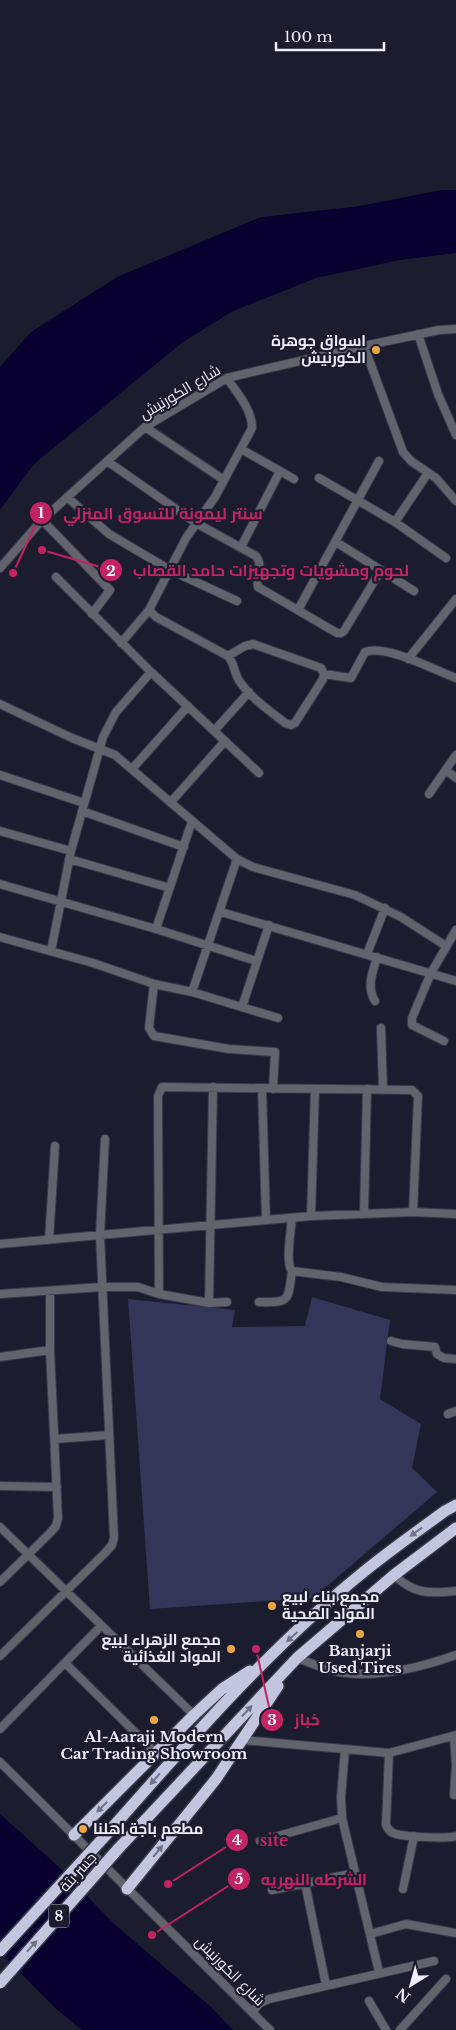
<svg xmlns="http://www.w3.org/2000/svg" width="456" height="2030" font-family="'Libre Baskerville',Cairo,serif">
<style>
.green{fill:#343659}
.water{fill:#08002e}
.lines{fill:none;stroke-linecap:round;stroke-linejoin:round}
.minor-casing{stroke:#38394b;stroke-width:10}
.highway-casing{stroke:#38394b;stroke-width:14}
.minor{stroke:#62636d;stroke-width:8}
.highway{stroke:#c3c6de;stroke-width:11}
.highway-bridge-casing{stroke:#38394b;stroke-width:14;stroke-linecap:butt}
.highway-bridge{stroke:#c3c6de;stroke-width:11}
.oneway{fill:#6f7186}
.poi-dot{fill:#f1a63f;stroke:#1b1c2e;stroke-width:2}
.labels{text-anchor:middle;stroke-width:4.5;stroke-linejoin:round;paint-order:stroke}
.shield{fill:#1b1c2e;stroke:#aeafbe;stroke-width:1}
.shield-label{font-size:14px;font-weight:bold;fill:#edeefb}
.poi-label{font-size:15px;font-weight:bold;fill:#edeefb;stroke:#1b1c2e;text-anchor:end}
.street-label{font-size:15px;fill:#edeefb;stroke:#1b1c2e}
.leader{fill:none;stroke:#c42363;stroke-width:2}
.callout-dot{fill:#c42363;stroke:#1b1c2e;stroke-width:2}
.mark-label{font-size:15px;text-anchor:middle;font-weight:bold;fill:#fff}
.callout-label{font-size:16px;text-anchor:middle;font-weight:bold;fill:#c42363;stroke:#1b1c2e;stroke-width:4.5;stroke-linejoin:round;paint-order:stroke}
</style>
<rect width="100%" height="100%" fill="#1b1c2e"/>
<!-- green -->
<path class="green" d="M312,1297L390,1320L380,1399L421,1424L412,1468L437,1492L313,1598L150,1609L128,1299L235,1310L232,1327L305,1326Z"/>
<!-- water -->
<path class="water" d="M441,190H456V253L400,260L316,278L233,311L183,342L34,464L0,510V367L31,332L117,277L261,217L360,206Z
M0,1814L59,1867L112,1922L211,2007L233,2030H82L55,2008L0,1952Z"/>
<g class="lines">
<!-- minor casing -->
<g class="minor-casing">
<path id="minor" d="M418,334L438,394L456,435
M364,346L403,452L411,461L436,478L456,501
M227,378C237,393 252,409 252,428L215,497L186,538L149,610L156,617L228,656C235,664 234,674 240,682C251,698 270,711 285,723L291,725L295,723L323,679L324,674L321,668L253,644L245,646L228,656
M145,427L224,480
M241,449L294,479
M107,461L196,523L256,556C264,567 255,576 258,587L337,633H341L344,631L381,570
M319,478L395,522L446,558
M67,497L109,534L170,570L237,601
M42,520L110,590L92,614
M395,522L428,473
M336,542L414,591
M241,547L280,471
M0,568L42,520L145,427L227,378L364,346L439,330L456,329
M56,577L151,672L259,773
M298,610L379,461
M121,643L149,610
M408,659L456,599
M324,674L351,678L365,652C386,644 434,670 456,678
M0,704L72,738L115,755L237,859L253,867L355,895L401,917L446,946
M214,731L249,692
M132,769L188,706
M446,770L456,778
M0,775L84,803
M429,794L456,755
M171,802L225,741
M82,811L184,847
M0,831L71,851
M69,859L170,888
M0,884L156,929L256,961
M221,912L456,981
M156,929L192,821
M0,937L93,963L154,984L192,992L278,1018
M51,951L71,851L103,737L116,712L151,672
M367,954L385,908
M154,984L149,1028L154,1036L229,1049L275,1052L273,1089
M192,992L237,859
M375,1001C366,987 373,971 377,957
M242,1007L269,925
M381,1028L383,1090
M444,1041L412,1025V1018L431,973L456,930
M262,1088L266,1220
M364,1214L367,1089
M311,1216L315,1089
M292,1218C291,1230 285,1263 292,1271L341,1277L382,1287L456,1290
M49,1240L55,1146
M0,1244L311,1216L413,1212L456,1214
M0,1294L102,1287H138L159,1294L209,1303L227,1302
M159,1294L158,1096L162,1087L412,1090L418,1096L413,1212
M259,1302C290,1303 288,1301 292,1271
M209,1303L213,1087
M391,1341L402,1344L435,1347L437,1354L444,1358L456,1359
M0,1357L50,1350
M448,1414L456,1411
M55,1439L109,1435
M0,1486L57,1487
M0,1527L194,1715
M394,1575C414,1594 429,1594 456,1591
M0,1582L50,1533L56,1526L58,1518L50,1350V1291
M0,1656L105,1553L112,1545L114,1538L100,1235L105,1139
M297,1658C309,1662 321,1668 334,1671C373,1680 419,1668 456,1655
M65,1663L156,1753
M0,1729L101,1626
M243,1740L389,1753L456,1735
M345,1749L341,1797L342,1818L379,1972
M389,1753L386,1825C388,1829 389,1831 393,1833C402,1837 447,1839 456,1836
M0,1762L270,2030
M454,1795L456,1765L454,1736
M260,1841L342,1818
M305,1883L326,1985
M403,1889L414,1836
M272,1890L355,1873
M370,1934L406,1924L456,1933
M369,2001L386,2030
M252,2012L260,2003L269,1999L434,1961
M400,2030L446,1979"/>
</g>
<!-- highway casing -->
<g class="highway-casing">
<path id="highway" d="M74,1835L194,1715L222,1689L250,1671
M105,1836C187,1743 269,1648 366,1570C392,1549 419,1530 445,1511L456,1505
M118,1849L297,1658L394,1575L456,1528
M127,1889L216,1779L278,1686"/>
</g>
<!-- minor -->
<use href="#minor" class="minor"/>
<!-- highway -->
<use href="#highway" class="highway"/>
<!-- highway-bridge casing -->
<g class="highway-bridge-casing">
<path id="highway-bridge" d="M0,1951L105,1836
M0,1983L118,1849"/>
</g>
<!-- highway-bridge -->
<use href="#highway-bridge" class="highway-bridge"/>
</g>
<!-- one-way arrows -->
<defs><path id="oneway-solid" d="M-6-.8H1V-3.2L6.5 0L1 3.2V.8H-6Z" transform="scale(1.25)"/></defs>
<g class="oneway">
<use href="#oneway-solid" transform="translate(416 1532) rotate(144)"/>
<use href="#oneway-solid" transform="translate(292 1637) rotate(137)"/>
<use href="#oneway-solid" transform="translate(247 1711) rotate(-47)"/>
<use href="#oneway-solid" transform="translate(155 1779) rotate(131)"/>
<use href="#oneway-solid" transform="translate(102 1807) rotate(135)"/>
<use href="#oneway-solid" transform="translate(158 1851) rotate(-51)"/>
<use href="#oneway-solid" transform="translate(32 1946) rotate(-48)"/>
</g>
<!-- markers -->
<g class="poi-dot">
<circle cx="376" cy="350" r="5"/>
<circle cx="272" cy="1606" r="5"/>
<circle cx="360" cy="1634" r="5"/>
<circle cx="231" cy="1649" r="5"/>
<circle cx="154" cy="1720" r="5"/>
<circle cx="83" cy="1829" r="5"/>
</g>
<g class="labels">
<!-- shield labels -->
<rect class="shield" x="49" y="1904.5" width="20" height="23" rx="4"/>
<g class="shield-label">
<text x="59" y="1921">8</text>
</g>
<!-- poi labels -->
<g class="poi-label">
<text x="366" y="346">اسواق جوهرة<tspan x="366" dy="17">الكورنيش</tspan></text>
<text x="282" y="1602" text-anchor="start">مجمع بناء لبيع<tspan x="282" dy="17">المواد الصحية</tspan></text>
<text x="221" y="1645">مجمع الزهراء لبيع<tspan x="221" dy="17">المواد الغذائية</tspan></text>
<text x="360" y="1656" text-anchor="middle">Banjarji<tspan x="360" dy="17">Used Tires</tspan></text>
<text x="154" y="1742" text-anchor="middle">Al-Aaraji Modern<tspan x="154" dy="17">Car Trading Showroom</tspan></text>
<text x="93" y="1834" text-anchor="start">مطعم باجة اهلنا</text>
</g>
<!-- street labels -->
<g class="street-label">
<text transform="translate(180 392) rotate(-31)" y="5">شارع الكورنيش</text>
<text transform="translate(78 1872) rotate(-48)" y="5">جسر بتة</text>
<text transform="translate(230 1971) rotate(45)" y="5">شارع الكورنيش</text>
</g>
</g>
<!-- callouts -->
<path class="leader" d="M13 573L41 513M42 550L111 570M256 1649L272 1720M168 1884L237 1840M152 1935L239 1879"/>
<g class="callout-dot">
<circle cx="13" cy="573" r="5"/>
<circle cx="42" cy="550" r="5"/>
<circle cx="256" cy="1649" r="5"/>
<circle cx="168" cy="1884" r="5"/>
<circle cx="152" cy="1935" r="5"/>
<circle cx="41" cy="513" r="12"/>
<circle cx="111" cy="570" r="12"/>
<circle cx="272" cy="1720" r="12"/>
<circle cx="237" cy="1840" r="12"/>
<circle cx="239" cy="1879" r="12"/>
</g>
<g class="mark-label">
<text x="41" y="518">1</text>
<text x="111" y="576">2</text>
<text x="272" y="1725">3</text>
<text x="237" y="1845">4</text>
<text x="239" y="1884">5</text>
</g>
<g class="callout-label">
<text x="163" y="519">سنتر ليمونة للتسوق المنزلي</text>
<text x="271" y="576">لحوم ومشويات وتجهيزات حامد القصاب</text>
<text x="307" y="1725">خباز</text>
<text x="274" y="1846">site</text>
<text x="314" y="1885">الشرطه النهريه</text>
</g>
<!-- north arrow -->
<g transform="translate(411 1985) rotate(217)" stroke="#1b1c2e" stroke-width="4" paint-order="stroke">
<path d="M0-4L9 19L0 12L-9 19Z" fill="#edeefb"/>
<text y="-8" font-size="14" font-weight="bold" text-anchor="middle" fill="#edeefb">N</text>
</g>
<!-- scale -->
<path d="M276 42v8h108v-8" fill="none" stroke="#edeefb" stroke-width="2.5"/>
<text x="284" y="42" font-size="15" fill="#edeefb" stroke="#1b1c2e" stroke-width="4" paint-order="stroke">100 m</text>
</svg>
